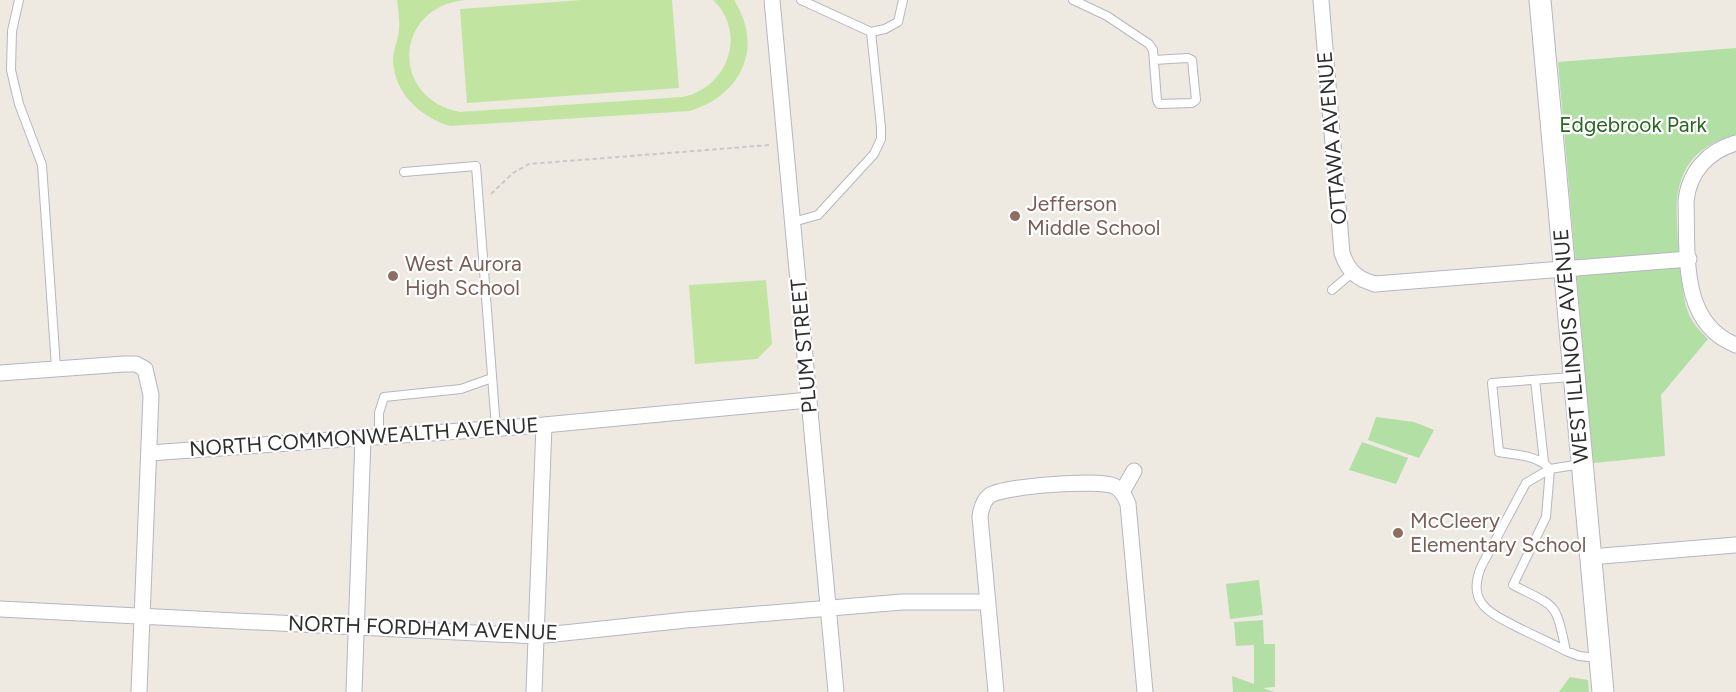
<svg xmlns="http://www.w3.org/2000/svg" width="1736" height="692" font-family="Figtree,sans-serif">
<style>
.green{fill:#b2dfa4}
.pitch{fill:#c1e5a1}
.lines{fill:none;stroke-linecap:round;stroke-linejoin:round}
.lane-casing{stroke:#b5b6c0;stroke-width:10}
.street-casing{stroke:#b5b6c0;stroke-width:17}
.secondary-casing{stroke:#b5b6c0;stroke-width:23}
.path{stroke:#c9c9c9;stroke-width:2;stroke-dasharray:4.5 3;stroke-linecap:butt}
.lane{stroke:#fff;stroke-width:8}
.street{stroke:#fff;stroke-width:15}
.secondary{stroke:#fff;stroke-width:21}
.education-dot{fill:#8d6e63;stroke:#fff;stroke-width:2}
.labels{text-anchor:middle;stroke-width:4.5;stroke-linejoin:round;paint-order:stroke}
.park-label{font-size:21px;fill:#296622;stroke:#fff}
.street-label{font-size:21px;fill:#2e2e2e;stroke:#fff}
.education-label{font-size:21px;fill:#785e54;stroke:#fff;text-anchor:start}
</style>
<rect width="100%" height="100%" fill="#eeeae2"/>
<!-- green -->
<path class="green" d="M1736,48V135C1716,140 1698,149 1687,167C1681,177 1679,187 1677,198C1675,216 1681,292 1687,309C1691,322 1699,330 1708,339L1661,395L1665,456L1593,463L1558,62Z
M1376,417L1414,422L1434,430L1419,458L1368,440Z
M1362,442L1408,458L1396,484L1349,470Z
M1259,580L1263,615L1230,619L1226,584Z
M1263,620L1264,644H1275V687L1263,688L1274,692H1233L1232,676L1254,684V645L1236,646L1234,622Z
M1570,677L1588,680L1589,692H1559Z"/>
<!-- pitch -->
<path class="pitch" d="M397,0H466C394,6 389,98 460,112L682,97C727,89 748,33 713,0H734C764,47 742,95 690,111L450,126C420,117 394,93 393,60C393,49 399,39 399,28C400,19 398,9 397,0Z
M581,0H672L679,88L467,103L460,9Z
M766,280L772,344L757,359L695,364L689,285Z"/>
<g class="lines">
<!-- lane casing -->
<g class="lane-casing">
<path id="lane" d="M19,0L12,31L11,70L19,104L42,165L56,367
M1073,0L1107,16L1149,44L1153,50L1157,100L1159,104L1192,103L1196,100L1192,60L1188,58L1154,60
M871,32L885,29L898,22L903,0
M404,172L476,166L496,428
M793,222L818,215L874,154L881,139V127L871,32L801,0
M1332,290L1352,273
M1535,380L1544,462
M379,437V413L384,397L461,389L492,378
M1581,464L1550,469L1526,483L1482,565C1465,603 1490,613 1519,628C1535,636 1551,643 1566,651L1579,656L1598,658
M1566,651C1555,601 1558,608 1513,585L1546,517L1550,469C1537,455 1517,455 1499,452L1492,383L1572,377"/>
</g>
<!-- street casing -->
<g class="street-casing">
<path id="street" d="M772,0L836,692
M1321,0L1342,253C1348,271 1357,279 1375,284L1689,259
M1736,143C1708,151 1689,172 1686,201C1688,253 1679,323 1736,345
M0,373L124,364H136L145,369L151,395L139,692
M149,453L544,425L809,400
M1122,492L1134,471
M1590,557L1736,545
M0,609L536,636L686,620L902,602H988
M354,692L363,438
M534,692L544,425
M996,692L980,517C981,509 983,501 989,496C1002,486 1099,479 1114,486C1121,489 1125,496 1128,504L1145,692"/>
</g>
<!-- secondary casing -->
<g class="secondary-casing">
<path id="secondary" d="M1540,0L1603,692"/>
</g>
<!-- path -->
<path class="path" d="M491,194L513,173L529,164L770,145"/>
<!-- lane -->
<use href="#lane" class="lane"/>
<!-- street -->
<use href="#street" class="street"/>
<!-- secondary -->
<use href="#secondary" class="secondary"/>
</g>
<!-- markers -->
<g class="education-dot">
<circle cx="1015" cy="216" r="6"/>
<circle cx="393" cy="276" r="6"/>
<circle cx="1398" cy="533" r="6"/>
</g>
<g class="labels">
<!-- park labels -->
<g class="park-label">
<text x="1633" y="132">Edgebrook Park</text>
</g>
<!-- street labels -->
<g class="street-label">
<text transform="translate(1332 138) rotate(-95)" y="7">OTTAWA AVENUE</text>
<text transform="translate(804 346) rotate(-95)" y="7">PLUM STREET</text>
<text transform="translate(1571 346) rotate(-95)" y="7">WEST ILLINOIS AVENUE</text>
<text transform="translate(364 437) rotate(-4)" y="7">NORTH COMMONWEALTH AVENUE</text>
<text transform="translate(423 628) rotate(2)" y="7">NORTH FORDHAM AVENUE</text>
</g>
<!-- education labels -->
<g class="education-label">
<text x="1027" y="211">Jefferson<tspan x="1027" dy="24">Middle School</tspan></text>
<text x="405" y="271">West Aurora<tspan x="405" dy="24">High School</tspan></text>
<text x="1410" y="528">McCleery<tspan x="1410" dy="24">Elementary School</tspan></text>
</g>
</g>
</svg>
